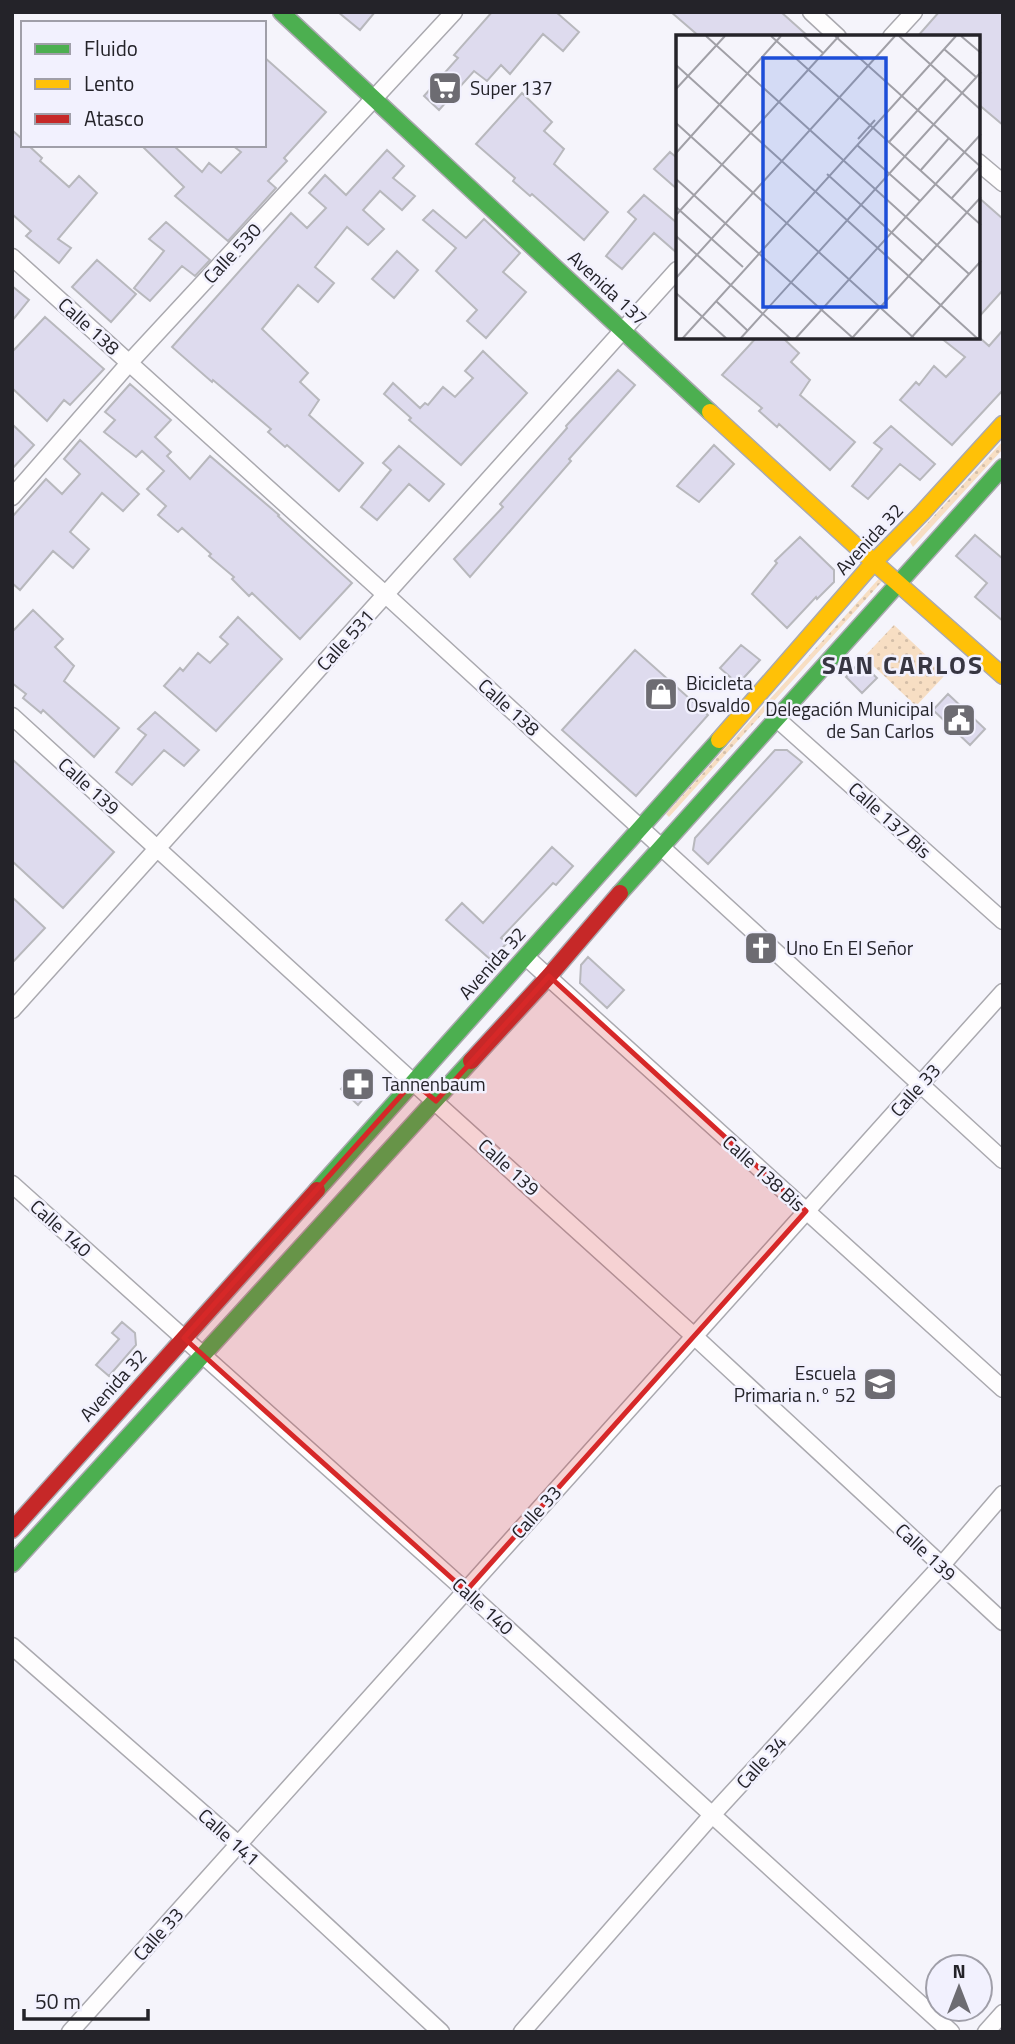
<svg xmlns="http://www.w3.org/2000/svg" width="1015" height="2044" font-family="'Titillium Web',sans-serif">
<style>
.grass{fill:url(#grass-dots)}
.building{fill:#dedbee;stroke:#b8b8bd;stroke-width:2}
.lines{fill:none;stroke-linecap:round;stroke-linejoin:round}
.street-casing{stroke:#aaa9af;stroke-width:19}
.fast-casing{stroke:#aaa9af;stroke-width:19}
.slow-casing{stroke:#aaa9af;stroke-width:19}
.jam-casing{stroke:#aaa9af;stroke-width:19}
.street{stroke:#fefdfe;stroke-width:16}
.fast{stroke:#4caf50;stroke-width:16}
.slow{stroke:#ffc107;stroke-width:16}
.jam{stroke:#c62828;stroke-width:16}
.marked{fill:#d62828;fill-opacity:0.2;stroke:#d62828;stroke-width:5;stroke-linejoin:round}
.labels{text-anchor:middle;stroke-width:5;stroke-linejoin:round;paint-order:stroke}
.poi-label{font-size:19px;fill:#242329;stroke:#f2f1fe;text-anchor:start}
.street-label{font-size:19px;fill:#242329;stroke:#f2f1fe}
.district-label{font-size:26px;font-weight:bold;letter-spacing:2px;fill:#373642;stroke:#f2f1fe}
.inset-road{fill:none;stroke:#a1a0a7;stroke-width:2}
.view{fill:#1d4ed8;fill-opacity:0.15;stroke:#1d4ed8;stroke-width:3.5}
.inset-edge{fill:none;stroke:#242329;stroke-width:3.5}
</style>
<defs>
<pattern id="grass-dots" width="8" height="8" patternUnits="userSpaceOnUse" patternTransform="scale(1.75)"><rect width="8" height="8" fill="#f7dec3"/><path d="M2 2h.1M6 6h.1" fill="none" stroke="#d4bea8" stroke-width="1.8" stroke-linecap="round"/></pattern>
</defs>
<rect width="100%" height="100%" fill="#f5f4fb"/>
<!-- grass -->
<path class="grass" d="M1003,441V449L913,547L910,542Z
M883,574L886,577L669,817L666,814Z
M894,625L946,674L916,706L864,657Z"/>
<!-- building -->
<path class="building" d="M338,12H375L360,30Z
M492,12H556L579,32L563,51L543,34L510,74L501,65L487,81L474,71L439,110L424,96L458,58L454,55Z
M671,12H781L809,37H700Z
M939,12H1003V125L978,104V37H917Z
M264,57L326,112L284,158L287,161L268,181L276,188L228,241L175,196L184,187L141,145H173L202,172L209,163L221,173L241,152L232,145H264Z
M522,93L552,122L544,131L564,149L554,164L608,212L584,240L532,194L530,196L513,181L515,178L476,144Z
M12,130L23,140V145H28L42,158L40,161L69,187L79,176L97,193L58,239L71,248L59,263L26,236L31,231L12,214Z
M387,150L404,166L393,178L415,196L402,210L380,191L363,210L384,229L368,245L347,227L315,267L334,283L318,302L298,285L262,329L308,373L300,382L319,400L309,415L363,463L339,491L287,445L285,447L268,432L271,429L213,380L212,382L172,347L291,213L307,228L326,208L309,193L325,175L346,195Z
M670,152L677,158V189L654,169Z
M644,195L677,223V253L654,233L622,269L606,256L636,219L628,212Z
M978,197L1003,219V290L978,318Z
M433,210L466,238L484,219L520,253L503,272L526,292L486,338L467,321L477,310L436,271L456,248L423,220Z
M166,222L210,260L195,276L182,266L150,301L134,288L164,251L149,239Z
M397,251L418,270L394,298L372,279Z
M97,260L136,294L111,322L72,287Z
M12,286L29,300L12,321Z
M45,317L104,369L70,405L64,400L47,421L12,388V352Z
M1003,330V390L952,445L900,400L916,382L919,385L934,366L946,377L965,357L941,338H980L989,346Z
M756,338H783L799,353L791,362L810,380L800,395L855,442L830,470L779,424L777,427L759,411L762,408L722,375Z
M483,351L527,393L461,465L409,420L411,418L384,394L393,383L420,408L425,403L428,405L443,387L455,397L473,378L465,371Z
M618,370L635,385L569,459L571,461L470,577L454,559L503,507L500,504L567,428L566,426Z
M130,384L171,420L155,437L171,452L167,456L190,479L210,456L279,515L278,516L352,583L300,639L252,593L249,596L232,579L234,577L209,556L211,554L182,528L178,532L158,515L166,506L147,489L164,471L142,451L136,457L104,432L115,420L105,412Z
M12,424L34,445L12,469Z
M891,426L935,464L920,480L900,464L868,499L852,486L882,449L874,443Z
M80,440L139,494L123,511L102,493L70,532L89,549L73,568L53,551L20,590L12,583V517L46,479L62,494L80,474L64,459Z
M714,445L734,464L699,502L677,486Z
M399,446L444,484L429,501L409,484L377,520L361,507L391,470L383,463Z
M975,535L1003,559V621L975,597L987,583L956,556Z
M800,537L834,570V582L817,599L816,597L787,628L752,594L777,563L775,561Z
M33,610L63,639L55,647L74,666L64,681L119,728L94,757L43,710L41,713L23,698L26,694L12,683V632Z
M238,617L282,659L216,731L164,686L180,668L183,671L198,653L210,663L228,644L220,637Z
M741,645L760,660L738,684L720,668Z
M635,650L708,715L636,796L562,730Z
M860,662L877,678L862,693L846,677Z
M948,694L985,729L970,745L933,710Z
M155,712L199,750L184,766L164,750L132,785L116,772L146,735L138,729Z
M775,750H787L802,762L708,864L693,850L695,838Z
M12,759L114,852L63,908L12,861Z
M552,847L573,866L556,885L553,883L501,938L507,943L491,960L446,920L462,903L483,923Z
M12,897L45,928L12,963Z
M588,957L624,990L607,1008L580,983L581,965Z
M360,1069L371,1079V1090L358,1105L341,1089Z
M122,1322L135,1333L136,1345L109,1376L96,1365L119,1339L112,1333Z"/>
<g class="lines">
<!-- street casing -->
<g class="street-casing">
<path id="street" d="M811,12L838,37
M891,37L914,12
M978,162L1003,183
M12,257L386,595L1003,1160
M12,497L130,362L454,12
M12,716L413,1082L694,1336L1003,1622
M776,718L1003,921
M526,957L1003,1389
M12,1010L677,270
M12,1184L466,1591L951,2032
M12,1646L238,1844L441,2032
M70,2032L1003,992
M522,2032L712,1815L941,1566L1003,1494
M986,2032L1003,2013"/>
</g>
<!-- fast casing -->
<g class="fast-casing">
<path id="fast" d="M281,12L710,412
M620,893L1003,467
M317,1190L719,740
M12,1564L471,1061"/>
</g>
<!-- slow casing -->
<g class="slow-casing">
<path id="slow" d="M710,412L858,548L1003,676
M719,740L874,562L922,513L1003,424"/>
</g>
<!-- jam casing -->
<g class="jam-casing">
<path id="jam" d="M471,1061L549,976L620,893
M12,1530L317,1190"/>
</g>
<!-- street -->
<use href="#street" class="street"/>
<!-- fast -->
<use href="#fast" class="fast"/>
<!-- slow -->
<use href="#slow" class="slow"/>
<!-- jam -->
<use href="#jam" class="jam"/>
</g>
<!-- marked area -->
<path class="marked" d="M549,976L806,1211L466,1591L184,1338L413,1082L436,1101Z"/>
<!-- icons -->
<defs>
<g id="supermarket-square" transform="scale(1.75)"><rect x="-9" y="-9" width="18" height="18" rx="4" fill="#6d6c72" stroke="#f2f1fe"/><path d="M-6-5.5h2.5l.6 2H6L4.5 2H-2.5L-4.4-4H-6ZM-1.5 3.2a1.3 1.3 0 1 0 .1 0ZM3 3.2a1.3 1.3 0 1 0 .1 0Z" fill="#fff"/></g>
<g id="shop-square" transform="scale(1.75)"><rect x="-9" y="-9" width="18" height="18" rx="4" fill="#6d6c72" stroke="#f2f1fe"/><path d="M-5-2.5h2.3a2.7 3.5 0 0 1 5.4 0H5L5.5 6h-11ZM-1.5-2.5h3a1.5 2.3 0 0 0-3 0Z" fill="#fff"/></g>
<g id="civic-square" transform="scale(1.75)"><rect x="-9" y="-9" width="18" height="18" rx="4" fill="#6d6c72" stroke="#f2f1fe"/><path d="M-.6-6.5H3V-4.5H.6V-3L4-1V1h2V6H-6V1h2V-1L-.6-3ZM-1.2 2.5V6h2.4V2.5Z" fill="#fff"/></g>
<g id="church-square" transform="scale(1.75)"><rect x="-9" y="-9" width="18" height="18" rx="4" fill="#6d6c72" stroke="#f2f1fe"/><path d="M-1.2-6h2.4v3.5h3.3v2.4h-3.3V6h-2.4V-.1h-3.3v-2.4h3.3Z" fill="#fff"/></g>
<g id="pharmacy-square" transform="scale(1.75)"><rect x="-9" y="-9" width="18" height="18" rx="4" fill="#6d6c72" stroke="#f2f1fe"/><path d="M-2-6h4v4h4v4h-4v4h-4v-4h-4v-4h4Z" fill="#fff"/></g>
<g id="school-square" transform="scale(1.75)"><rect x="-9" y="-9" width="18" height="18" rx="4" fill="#6d6c72" stroke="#f2f1fe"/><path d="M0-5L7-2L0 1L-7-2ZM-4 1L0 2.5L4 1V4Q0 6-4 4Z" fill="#fff"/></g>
</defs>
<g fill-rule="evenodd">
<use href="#supermarket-square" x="445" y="88"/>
<use href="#shop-square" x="661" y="694"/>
<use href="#civic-square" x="959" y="720"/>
<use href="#church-square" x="761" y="948"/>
<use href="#pharmacy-square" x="358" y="1084"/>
<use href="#school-square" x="880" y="1384"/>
</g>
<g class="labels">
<!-- poi labels -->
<g class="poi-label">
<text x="470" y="95">Super 137</text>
<text x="686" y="690">Bicicleta<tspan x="686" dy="22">Osvaldo</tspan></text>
<text x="934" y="716" text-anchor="end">Delegación Municipal<tspan x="934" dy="22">de San Carlos</tspan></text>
<text x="786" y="955">Uno En El Señor</text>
<text x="382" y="1091">Tannenbaum</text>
<text x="856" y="1380" text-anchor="end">Escuela<tspan x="856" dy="22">Primaria n.° 52</tspan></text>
</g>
<!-- street labels -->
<g class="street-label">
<text transform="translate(232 253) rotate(-47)" y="7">Calle 530</text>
<text transform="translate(608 288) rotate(43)" y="7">Avenida 137</text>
<text transform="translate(89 326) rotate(42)" y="7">Calle 138</text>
<text transform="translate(869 539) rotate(-47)" y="7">Avenida 32</text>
<text transform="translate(345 640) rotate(-48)" y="7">Calle 531</text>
<text transform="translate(509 707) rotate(42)" y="7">Calle 138</text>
<text transform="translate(89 786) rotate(42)" y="7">Calle 139</text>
<text transform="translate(890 820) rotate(42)" y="7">Calle 137 Bis</text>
<text transform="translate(492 963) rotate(-48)" y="7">Avenida 32</text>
<text transform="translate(915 1090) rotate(-48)" y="7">Calle 33</text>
<text transform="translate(509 1167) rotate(42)" y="7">Calle 139</text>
<text transform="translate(764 1173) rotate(42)" y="7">Calle 138 Bis</text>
<text transform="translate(61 1228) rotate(42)" y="7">Calle 140</text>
<text transform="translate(113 1385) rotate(-48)" y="7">Avenida 32</text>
<text transform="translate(536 1512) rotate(-48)" y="7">Calle 33</text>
<text transform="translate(926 1552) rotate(43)" y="7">Calle 139</text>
<text transform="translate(483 1606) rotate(42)" y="7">Calle 140</text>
<text transform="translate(761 1762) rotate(-48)" y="7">Calle 34</text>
<text transform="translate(229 1837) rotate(42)" y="7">Calle 141</text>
<text transform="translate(158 1934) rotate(-48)" y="7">Calle 33</text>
</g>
<!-- district labels -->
<g class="district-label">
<text x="903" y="674">SAN CARLOS</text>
</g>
</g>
<!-- overview -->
<g transform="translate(676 35)">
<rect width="304" height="304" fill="#f5f4fb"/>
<path class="inset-road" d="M30,1L293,239M95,1L305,190M128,1L147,18M159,1L305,132M223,1L305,75M285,1L305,18M268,14L300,42M0,30L302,304M0,54L49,1M0,88L239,304M182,104L199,85M213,107L270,44M181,110L244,166M0,118L105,1M244,136L273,103M151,139L247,226M0,144L178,304M275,164L304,132M0,172L67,232M0,180L163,1M0,201L115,304M0,243L219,1M0,258L51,304M40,266L72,296M177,302L305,162M6,304L280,1M64,304L305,37M119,304L305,99M234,304L305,226"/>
<path class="view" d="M87,23H210V272H87Z"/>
<rect width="304" height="304" class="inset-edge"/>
</g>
<!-- border -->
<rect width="1015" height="2044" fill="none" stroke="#242329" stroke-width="28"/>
<!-- legend -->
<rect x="21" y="21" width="245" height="126" fill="#f2f1fe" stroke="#a09fa9" stroke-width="2"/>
<rect x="35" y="44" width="35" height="10" fill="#4caf50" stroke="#a09fa9" stroke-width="2"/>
<text x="84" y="56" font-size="21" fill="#242329">Fluido</text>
<rect x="35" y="79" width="35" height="10" fill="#ffc107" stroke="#a09fa9" stroke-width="2"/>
<text x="84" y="91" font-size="21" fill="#242329">Lento</text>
<rect x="35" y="114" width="35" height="10" fill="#c62828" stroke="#a09fa9" stroke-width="2"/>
<text x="84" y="126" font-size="21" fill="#242329">Atasco</text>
<!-- north arrow -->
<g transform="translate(959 1988)"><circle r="33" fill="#f2f1fe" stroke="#a09fa9" stroke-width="2"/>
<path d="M0-5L12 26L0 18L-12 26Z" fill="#6d6c72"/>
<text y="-10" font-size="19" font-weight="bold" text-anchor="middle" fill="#242329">N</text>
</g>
<!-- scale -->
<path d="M24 2009v10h124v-10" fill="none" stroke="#242329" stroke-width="3.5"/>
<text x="35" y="2009" font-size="21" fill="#242329" stroke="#f2f1fe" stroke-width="5" paint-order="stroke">50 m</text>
</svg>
